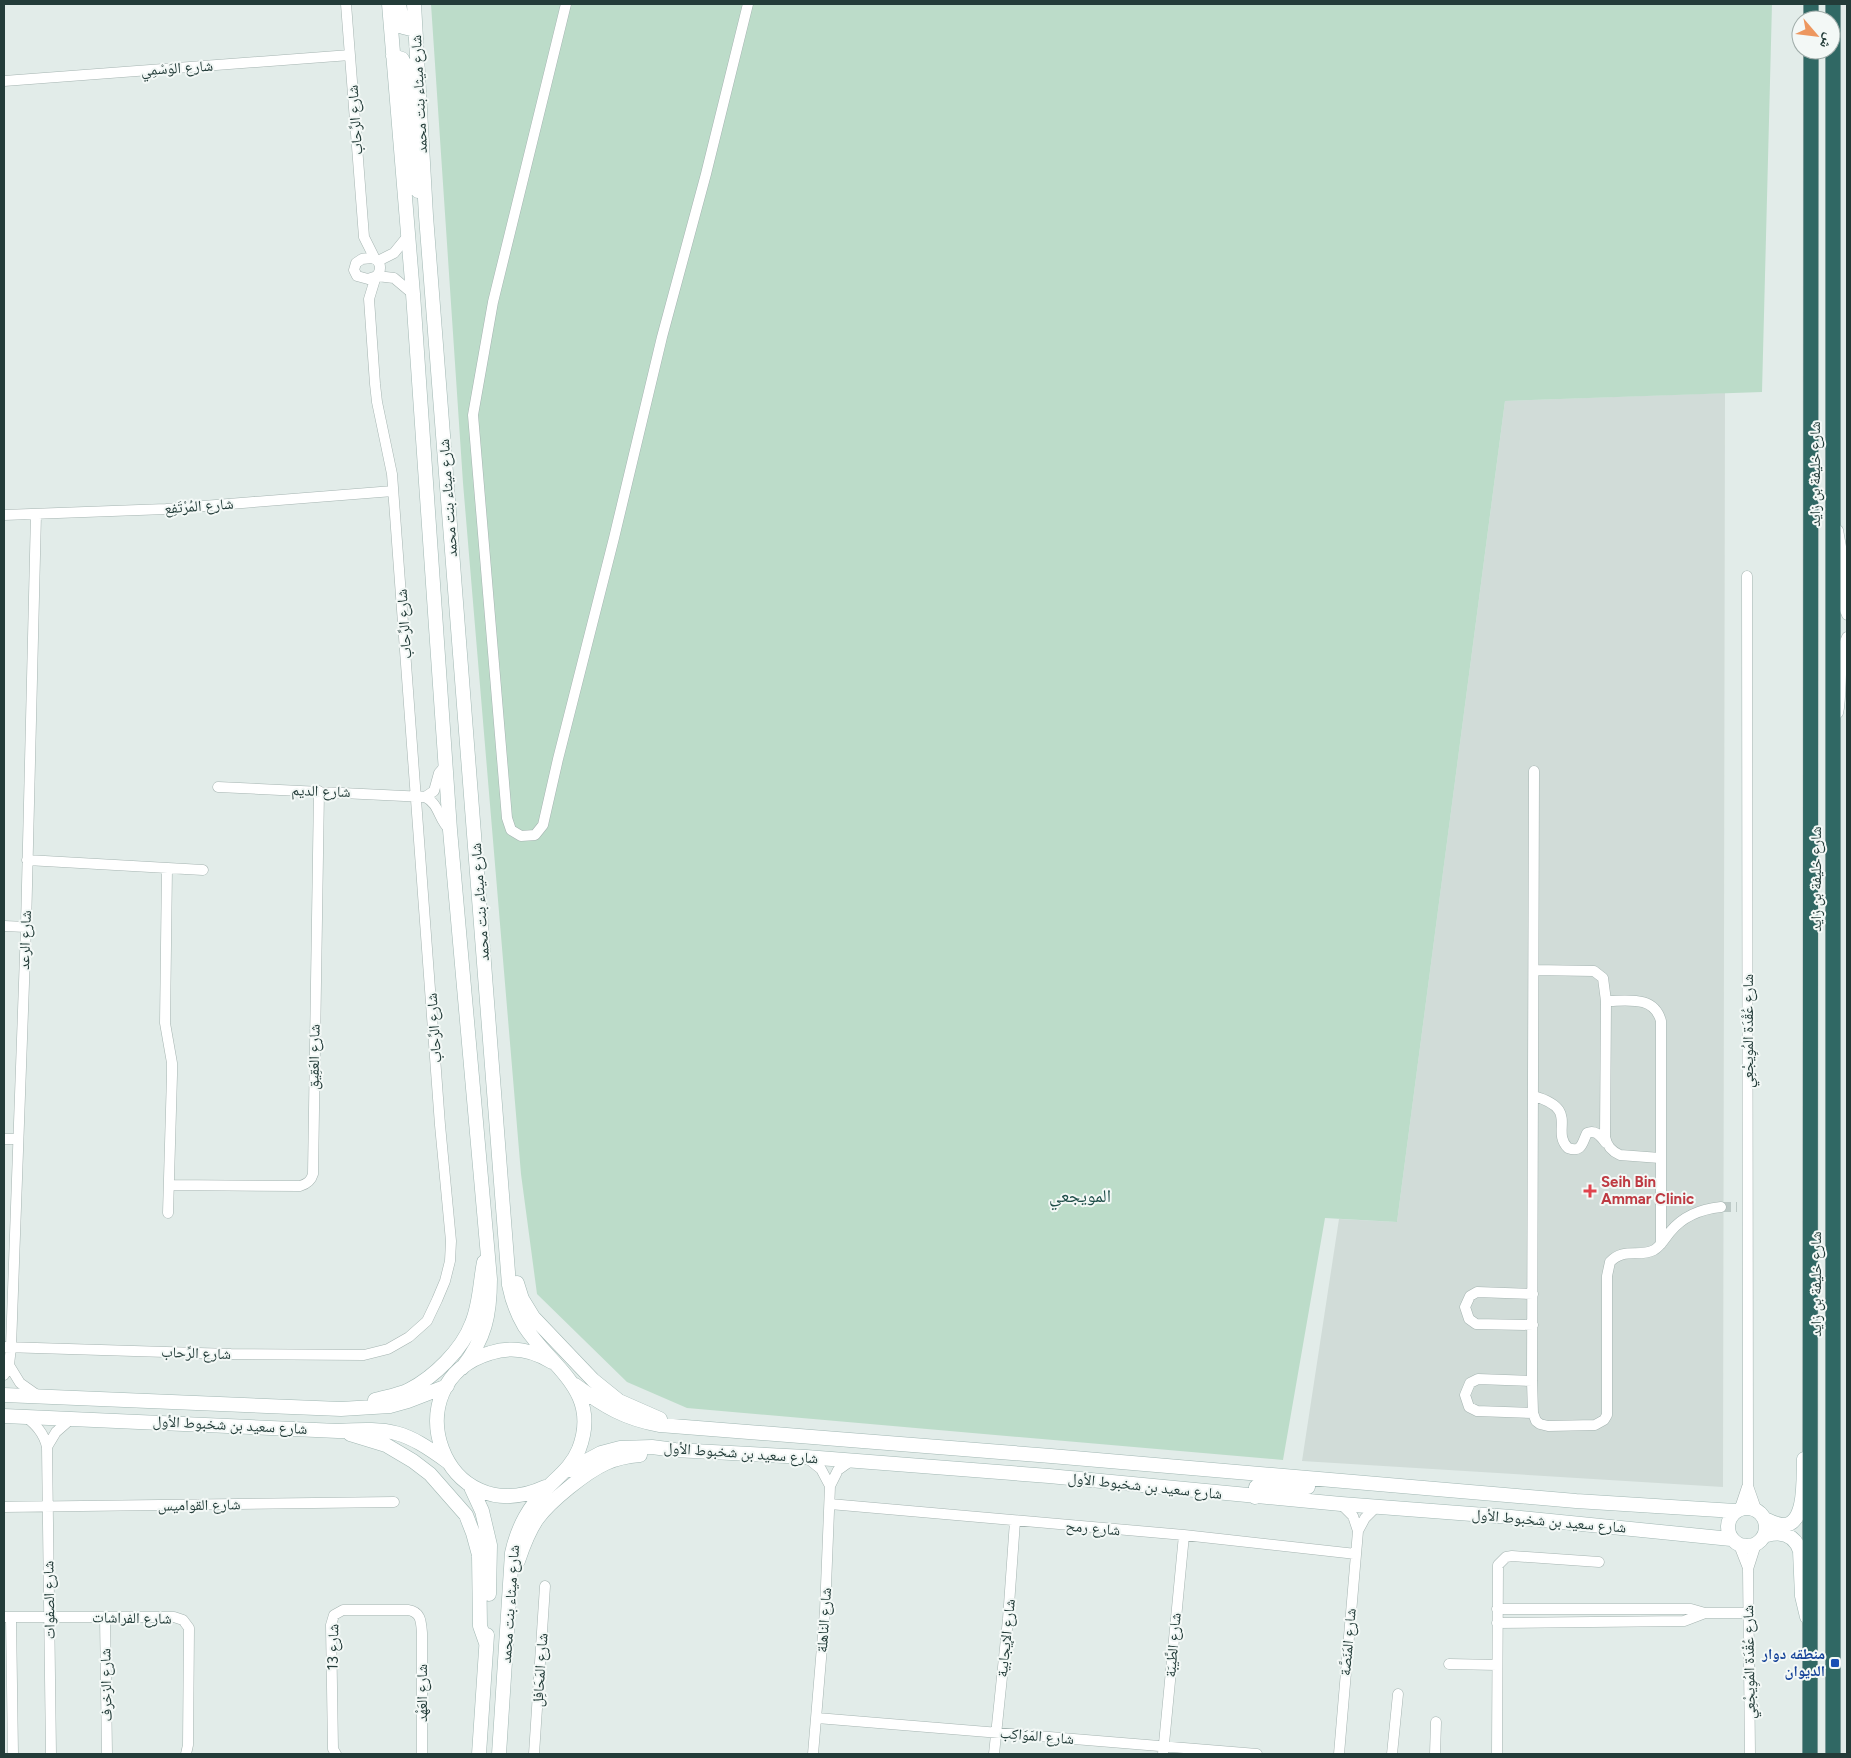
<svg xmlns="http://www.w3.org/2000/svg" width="1851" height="1758" font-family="Figtree,'Noto Naskh Arabic',sans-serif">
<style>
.built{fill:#d1dcd8}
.green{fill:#bcdcc9}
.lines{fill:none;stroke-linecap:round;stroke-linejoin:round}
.street-tunnel{stroke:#bcc9c6;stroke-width:10;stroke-dasharray:10 5;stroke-linecap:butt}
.street-casing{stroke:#a5b4b1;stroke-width:11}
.secondary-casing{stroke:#a1b7b3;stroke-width:15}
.highway-casing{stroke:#c1c8c8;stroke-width:16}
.street{stroke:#fff;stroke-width:10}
.secondary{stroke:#fff;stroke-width:14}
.highway{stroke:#306864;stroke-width:15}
.health-dot{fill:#e0444e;stroke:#f3f8f6;stroke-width:2}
.transit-dot{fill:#1a4fb4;stroke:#f3f8f6;stroke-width:2}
.labels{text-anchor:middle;stroke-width:4;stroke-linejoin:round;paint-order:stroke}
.street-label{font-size:15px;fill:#233c39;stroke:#f3f8f6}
.health-label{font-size:15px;font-weight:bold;fill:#be3a42;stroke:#f3f8f6;text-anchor:start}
.transit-label{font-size:15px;font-weight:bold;fill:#164399;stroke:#f3f8f6;text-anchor:end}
.quarter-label{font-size:18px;fill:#1f4e49;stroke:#f3f8f6}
</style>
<rect width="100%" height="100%" fill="#e2ece9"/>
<!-- built -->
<path class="built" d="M1725,393L1723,1487L1302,1461L1339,1219L1397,1222L1505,401Z"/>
<!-- green -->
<path class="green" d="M431,4H1772L1762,392L1505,401L1397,1222L1325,1218L1283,1460L687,1408L627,1382L537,1294L521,1174L463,483Z"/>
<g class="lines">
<!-- street-tunnel -->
<path class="street-tunnel" d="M1721,1207H1737"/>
<!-- street casing -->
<g class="street-casing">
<path id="street" d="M346,4L364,237L375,259
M566,4L493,302L473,415L507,818L511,830L521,836L535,835L543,825L558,759L614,538L662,337L706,174L748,4
M4,81L350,55
M372,258C381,260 382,269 377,276L368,279L357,276L354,270L356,263L362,259Z
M378,261L394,253L407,237
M377,276L394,278L413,294
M4,515L166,509L393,491
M1838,530L1843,558V605L1847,615
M1747,576L1748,1486L1756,1509
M1838,713C1843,692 1838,655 1847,637
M1534,771L1532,1381L1533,1413L1536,1421L1540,1424L1548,1426L1595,1425L1604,1420L1607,1415V1276L1610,1262C1624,1247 1639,1258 1654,1250C1661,1246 1665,1238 1670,1232C1683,1216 1701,1209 1721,1207
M218,787L425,797L434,791L439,773L446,765
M425,797C440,804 438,820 450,830
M27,860L203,870
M167,868L165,1023L172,1063V1075L168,1213
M4,926L26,927
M1534,970L1594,971L1603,978L1606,1001L1605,1137C1607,1146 1611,1151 1620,1155L1660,1158
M1606,1001C1627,1001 1654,995 1661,1021V1244
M1534,1096C1581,1110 1550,1130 1568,1148C1582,1153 1582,1143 1587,1133C1596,1129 1601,1137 1606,1143
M4,1139H18
M169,1185L300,1186C307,1184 311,1181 313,1174L319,791
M1533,1325L1476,1324L1469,1319L1465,1307L1470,1296L1477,1292L1533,1294
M4,1347L231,1354L364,1355L388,1349L409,1337L427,1321L437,1300L445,1281L450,1261L451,1241L440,1125L392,474L377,402L375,384L369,299L376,276
M9,1365L20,1383L37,1395
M4,1375L9,1365L11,1347L26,927L36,514
M1532,1381L1478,1379L1470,1383L1465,1395L1469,1407L1477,1411L1533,1413
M25,1416C36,1425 44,1433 47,1447L51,1754
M47,1447L56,1432L72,1418
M806,1457L821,1469L830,1486
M830,1504L1184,1535L1356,1554
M4,1507L394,1502
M1740,1508L1747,1487
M1358,1531L1365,1518L1376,1507
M1739,1545L1748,1568
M1497,1609H1691L1705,1613H1749
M4,1617H174L183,1620L189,1628L188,1745L186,1754
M11,1617L13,1754
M105,1617L107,1754
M1497,1623L1684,1621L1705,1613
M1449,1664L1497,1665
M817,1718L1257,1754
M336,1754L333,1749L331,1625L334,1615L343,1610H408C421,1612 421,1621 422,1633V1754
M534,1754L545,1586
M813,1754L825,1611L830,1486L838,1470L852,1460
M994,1754L1008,1619L1015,1521
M1163,1754L1184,1535
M1339,1754L1358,1531L1353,1516L1341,1504
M1392,1754L1398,1694
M1435,1754L1436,1722
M1497,1754L1498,1565L1506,1557L1512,1556L1599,1562
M1750,1754L1748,1569L1756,1544"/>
</g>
<!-- secondary casing -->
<g class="secondary-casing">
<path id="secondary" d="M389,4L413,294L450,830L490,1279C490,1315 485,1339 462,1368
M399,4L403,27L415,30
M414,4L426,216L509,1285C512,1300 517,1314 525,1327C552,1368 601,1391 579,1449C572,1466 560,1475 548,1487C529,1507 518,1526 512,1553L499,1754
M393,56L402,59L404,63L411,149L418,191
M517,1283L522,1299L533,1317L593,1380L619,1401L660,1419
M575,1385C604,1406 625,1419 660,1425L1051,1456L1576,1501L1735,1511
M4,1395L341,1409L390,1406L408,1401L447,1386
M375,1400C386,1397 399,1395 409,1390C434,1377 462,1350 472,1323C480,1304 480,1282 484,1262
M4,1416L338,1431C392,1428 404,1430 448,1462
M350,1434L386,1445L413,1461L430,1474L466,1515L473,1533L479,1555L480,1626L486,1643
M569,1470L601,1453L620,1448L652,1447L675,1450L806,1457L1049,1476L1341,1504L1511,1517L1731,1539
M470,1485L482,1511L490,1545L489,1594
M545,1487C443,1534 391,1383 490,1353C511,1346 533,1350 552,1362
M1255,1497L1256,1487L1261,1484L1308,1487
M1728 1527a19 19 0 1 1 38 0a19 19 0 1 1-38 0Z
M1765,1519C1771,1522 1777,1525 1784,1525C1807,1524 1803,1475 1804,1459
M1767,1535C1782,1531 1795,1535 1800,1551L1802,1596L1807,1617
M518,1561C523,1546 528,1532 537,1519C550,1501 586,1472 606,1463C617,1458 628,1456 640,1455
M479,1754L487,1635"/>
</g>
<!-- highway casing -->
<g class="highway-casing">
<path id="highway" d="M1811,4V20
M1810,1754L1811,50
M1833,1754V4"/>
</g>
<!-- street -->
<use href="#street" class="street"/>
<!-- secondary -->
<use href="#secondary" class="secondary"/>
<!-- highway -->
<use href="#highway" class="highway"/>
</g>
<!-- markers -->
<path class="health-dot" d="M1587.5 1183.5h5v5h5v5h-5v5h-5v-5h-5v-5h5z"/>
<rect class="transit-dot" x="1830" y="1658" width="10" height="10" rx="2.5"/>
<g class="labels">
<!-- street labels -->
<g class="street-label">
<text transform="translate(177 68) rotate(-4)" y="5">شارع الوَسْمِي</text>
<text transform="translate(419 94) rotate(-93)" y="5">شارع ميثاء بنت محمد</text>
<text transform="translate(355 120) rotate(-94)" y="5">شارع الرِّحاب</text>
<text transform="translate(1815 474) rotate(-90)" y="5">شارع خليفة بن زايد</text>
<text transform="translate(448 498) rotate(-94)" y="5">شارع ميثاء بنت محمد</text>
<text transform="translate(199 506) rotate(-4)" y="5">شارع المُرْتَفِع</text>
<text transform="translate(404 624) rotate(-94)" y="5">شارع الرِّحاب</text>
<text transform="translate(321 791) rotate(2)" y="5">شارع الديم</text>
<text transform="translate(1816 879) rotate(-90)" y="5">شارع خليفة بن زايد</text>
<text transform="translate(480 902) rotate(-94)" y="5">شارع ميثاء بنت محمد</text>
<text transform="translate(25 940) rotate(-88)" y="5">شارع الرعد</text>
<text transform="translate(434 1028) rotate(-94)" y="5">شارع الرِّحاب</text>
<text transform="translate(1748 1031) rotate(-90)" y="5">شارع عُقْدَة المُوِيجْعِي</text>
<text transform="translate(314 1057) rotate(-89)" y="5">شارع العَقِيق</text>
<text transform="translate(1816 1284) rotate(-90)" y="5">شارع خليفة بن زايد</text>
<text transform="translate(196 1353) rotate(2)" y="5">شارع الرِّحاب</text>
<text transform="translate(230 1425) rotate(3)" y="5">شارع سعيد بن شخبوط الأول</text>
<text transform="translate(741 1453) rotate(4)" y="5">شارع سعيد بن شخبوط الأول</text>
<text transform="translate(1145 1486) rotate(6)" y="5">شارع سعيد بن شخبوط الأول</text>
<text transform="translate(199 1505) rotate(-1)" y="5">شارع القواميس</text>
<text transform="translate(1549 1521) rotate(5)" y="5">شارع سعيد بن شخبوط الأول</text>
<text transform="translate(1093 1528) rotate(5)" y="5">شارع رمح</text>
<text transform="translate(49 1600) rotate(-91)" y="5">شارع الصفوات</text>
<text transform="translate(510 1604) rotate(-86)" y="5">شارع ميثاء بنت محمد</text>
<text transform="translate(132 1618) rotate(1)" y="5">شارع الفراشات</text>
<text transform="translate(824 1620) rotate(-86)" y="5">شارع الناهلة</text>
<text transform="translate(1006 1638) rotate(-84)" y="5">شارع الإيجابية</text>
<text transform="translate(1348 1642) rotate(-85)" y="5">شارع المَنَصَّة</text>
<text transform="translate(1173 1645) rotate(-85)" y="5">شارع الطِّيبَة</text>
<text transform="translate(333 1647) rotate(-89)" y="5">شارع 13</text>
<text transform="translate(1749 1662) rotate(-91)" y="5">شارع عُقْدَة المُوِيجْعِي</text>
<text transform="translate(540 1670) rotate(-86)" y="5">شارع المَحَافِل</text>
<text transform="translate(106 1685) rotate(-91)" y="5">شارع الزخرف</text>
<text transform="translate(422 1693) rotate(-90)" y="5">شارع العَهْد</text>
<text transform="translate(1037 1736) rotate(5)" y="5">شارع المَوَاكِب</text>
</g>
<!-- health labels -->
<g class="health-label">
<text x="1601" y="1187">Seih Bin<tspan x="1601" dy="17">Ammar Clinic</tspan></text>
</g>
<!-- transit labels -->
<g class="transit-label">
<text x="1825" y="1659">منطقه دوار<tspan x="1825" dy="17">الديوان</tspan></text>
</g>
<!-- quarter labels -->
<g class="quarter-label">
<text x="1080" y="1202">المويجعي</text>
</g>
</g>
<!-- border -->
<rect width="1851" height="1758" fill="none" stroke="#233c39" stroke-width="10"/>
<!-- north arrow -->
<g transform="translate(1816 35) rotate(118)"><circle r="24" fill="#f3f8f6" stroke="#a0adaa"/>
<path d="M0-4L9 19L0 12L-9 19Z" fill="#ed975f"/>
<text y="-8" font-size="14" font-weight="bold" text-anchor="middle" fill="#233c39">ش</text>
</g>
</svg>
